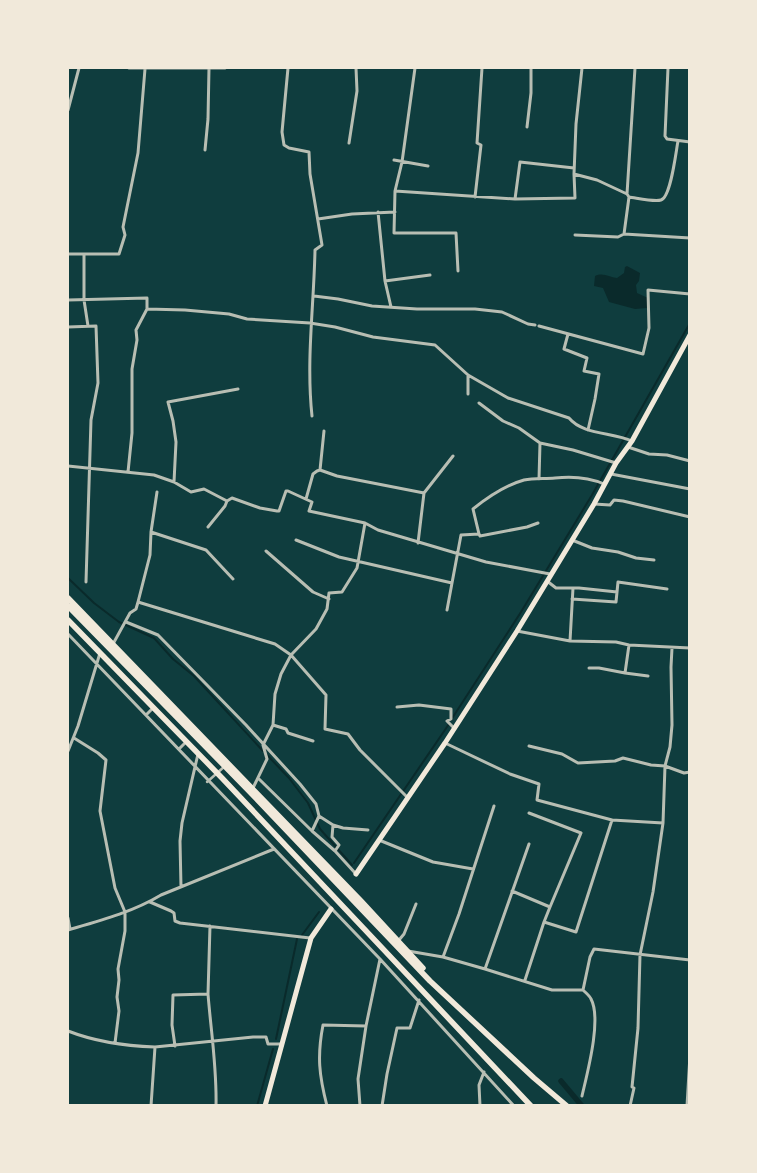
<svg xmlns="http://www.w3.org/2000/svg" width="757" height="1173" font-family="'IBM Plex Sans',sans-serif">
<style>
.water{fill:#0a2a2b}
.lines{fill:none;stroke-linecap:round;stroke-linejoin:round}
.stream{stroke:#0a2a2b;stroke-width:2}
.canal{stroke:#0a2a2b;stroke-width:5.5}
.pedestrian{stroke:#b8beb3;stroke-width:2.5}
.minor{stroke:#b8beb3;stroke-width:3}
.secondary{stroke:#f1e9da;stroke-width:5}
.trunk{stroke:#f1e9da;stroke-width:5.5}
</style>
<rect width="100%" height="100%" fill="#0f3d3e"/>
<!-- water -->
<path class="water" d="M627,266L640,273L639,281L636,285L637,293L648,298L649,306L647,308L635,309L609,302L603,288L594,286L595,276C603,272 609,277 617,278L624,273L625,267Z"/>
<g class="lines">
<!-- stream -->
<path class="stream" d="M68,578L94,603L119,622L154,638L173,659L194,676L263,751
M451,720L521,612L592,495L690,323
M267,755L289,778L308,803L320,829L352,865
M354,863L449,724
M302,935L319,912
M276,1039L297,939
M257,1106L273,1049"/>
<!-- canal -->
<path class="canal" d="M561,1081L582,1106"/>
<!-- pedestrian -->
<path class="pedestrian" d="M207,782L225,766"/>
<!-- minor -->
<path class="minor" d="M129,68H225
M288,68L282,132L284,145L289,148L309,152L310,174L322,245L315,250C314,305 306,360 312,416
M415,68L402,162L395,191L394,233H456L458,271
M582,68L576,124L574,174L597,180L627,194L629,197C637,198 654,202 661,200C671,197 676,151 678,141
M668,68L665,136L667,139L690,142
M68,110L79,68
M527,127L531,93V68
M349,143L357,91L356,68
M205,150L208,119L209,68
M394,160L428,166
M395,191L515,199L575,198L574,174
M627,194L635,68
M475,197L481,145L477,143L482,68
M515,199L520,162L574,168
M378,212L385,281L391,307
M318,219L352,214L395,212
M624,234L629,197
M575,235L618,237L624,234L690,238
M68,254H119L125,235L123,227L138,153L145,69
M84,255V300L88,326
M385,281L430,275
M314,296L338,299L372,306L417,309H475L502,312L528,324L535,325
M68,300L147,298V309L136,330L137,340L132,369V433L128,472
M147,309L185,310L229,314L247,319L310,323L335,327L373,337L435,345L468,375L508,398L569,418C583,435 612,432 632,441
M539,326L643,354L649,328L648,290L690,294
M68,327L96,326L98,383L91,420L86,582
M568,334L564,349L587,358L584,371L599,374L595,399L588,430
M468,376V394
M479,403L503,421L519,428L540,443L573,450L616,463
M628,447L649,454L667,455L690,461
M68,466L154,475L174,482L191,492L204,489L227,501L232,498L260,508L277,511H279L286,491H288L312,502L309,511L365,523L378,530L486,562L550,574
M320,470L324,431
M611,474L690,489
M539,479L540,443
M174,482L176,442L173,421L168,402L238,389
M306,499L313,474L317,471L320,470L337,476L424,493
M594,504L610,505L614,500L623,501L690,517
M208,527L225,506L227,501
M151,532L206,550L233,579
M479,534L473,509C488,497 506,485 524,480C534,478 545,479 555,478C573,476 588,477 604,484
M296,540L339,557L452,583L461,535L479,534L480,536L527,527L538,523
M572,540L592,548L618,552L636,558L654,560
M418,543L424,493L453,456
M266,551L313,592L329,599
M547,581L556,588H579L617,592
M572,599L616,602L618,582L667,589
M138,602L150,555L151,532L157,492
M447,610L452,583
M126,622L158,635L206,684L246,725L300,784L316,804L319,816L312,831L259,779
M517,631L570,641L616,642L629,645L690,648
M68,634L380,959L514,1106
M570,641L573,588
M113,644L130,613L136,609L138,602L275,644L291,655L326,695L325,729L348,734L360,750L408,798
M589,668H599L625,673L629,645
M625,673L648,676
M397,707L419,705L451,709V719L447,721L454,728
M146,715L153,708
M273,725L286,729L288,733L313,741
M74,738L98,753L106,760L100,811L115,888L125,912V931L118,969L119,980L117,997L119,1011L115,1043
M445,743L510,774L539,784L537,800L612,820L663,823
M529,746L562,754L578,763L615,761L623,758L651,765L665,766L684,773L690,772
M179,749L186,742
M68,751L78,726L100,653
M253,788L267,759L263,745L273,725L275,694L281,674L291,655L316,629L327,609L329,593L342,592L357,568L365,523
M529,813L581,833L550,907
M319,816L333,825L332,837L339,845L335,851
M333,825L343,828L368,830
M312,831L335,851L356,874
M379,840L433,862L473,869
M181,887L180,841L182,823L198,754
M512,891L550,907L544,922L576,932L612,820
M150,902L171,911L174,913L175,921L180,923L310,938
M68,918L70,929
M68,930C99,921 133,912 161,895L274,849
M399,940L404,934L416,904
M408,951L443,957L485,969L552,990H583L590,957L594,949L690,960
M443,957L459,914L494,806
M485,969L529,844
M525,980L544,922
M208,994C211,1032 217,1068 216,1106
M68,1031C96,1042 126,1046 155,1047
M175,1046L172,1025L173,995L208,994L210,926
M582,1096C587,1074 602,1019 591,999C590,996 586,993 583,990
M151,1106L155,1047L253,1037H266L268,1044H282
M327,1106C319,1075 317,1056 323,1025L366,1026
M360,1106L358,1079L366,1026L380,959
M382,1106L387,1074L397,1028H410L419,1000
M480,1106L479,1085L484,1072
M630,1106L634,1088L632,1087L638,1028L640,955L653,892L663,823L665,766L670,747L672,725L671,667L672,648
M687,1106L690,1055"/>
<!-- secondary -->
<path class="secondary" d="M356,874L445,743L517,631L594,504L616,463L632,441L690,335
M265,1106L311,938L331,909"/>
<!-- trunk -->
<path class="trunk" d="M68,598L361,901L423,968
M68,606L250,792L430,981L534,1078L567,1106
M68,620L222,778L531,1106"/>
</g>
<!-- border -->
<rect width="757" height="1173" fill="none" stroke="#f1e9da" stroke-width="138"/>
</svg>
